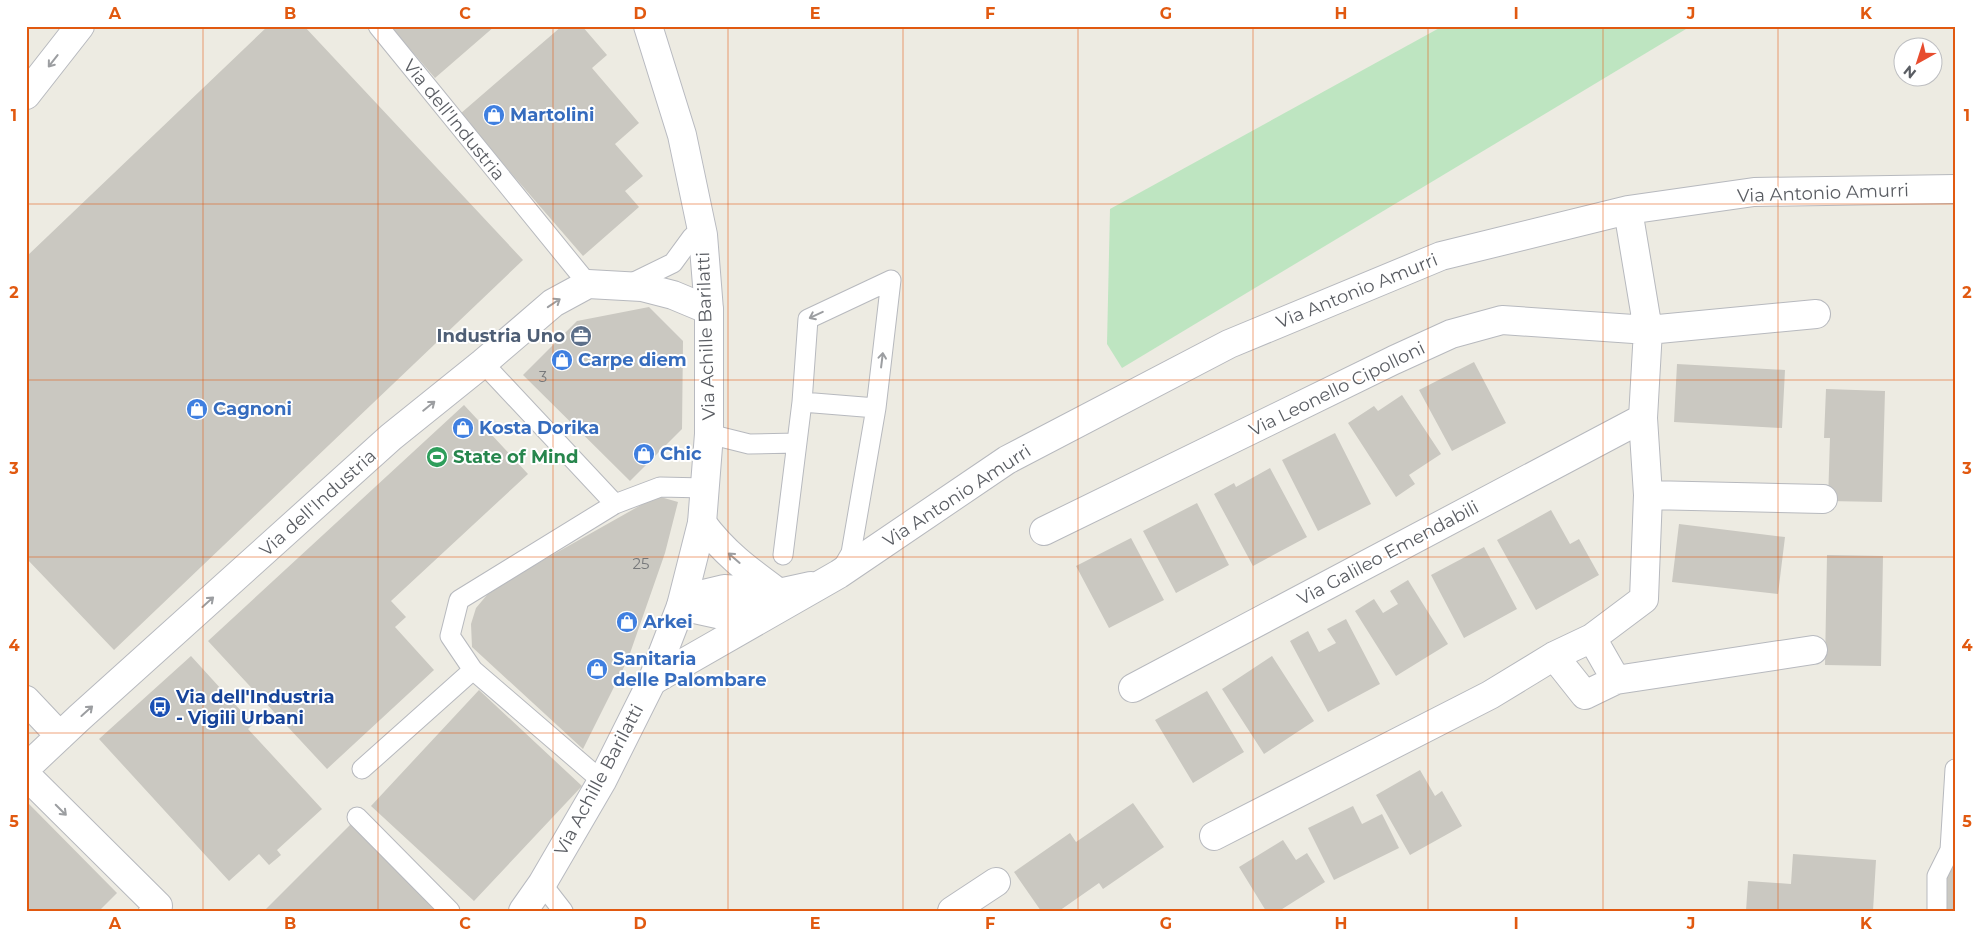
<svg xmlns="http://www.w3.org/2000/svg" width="1981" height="937" font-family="Montserrat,sans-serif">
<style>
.green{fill:#bee5c1}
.building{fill:#cac8c1}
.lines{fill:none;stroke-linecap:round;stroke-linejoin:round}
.lane-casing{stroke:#b7b9be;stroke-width:21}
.street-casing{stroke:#b7b9be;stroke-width:30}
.secondary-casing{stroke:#b8bac0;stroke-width:30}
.lane{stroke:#fff;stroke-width:19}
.street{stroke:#fff;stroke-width:28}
.secondary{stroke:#fff;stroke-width:28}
.oneway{stroke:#9c9ea1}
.grid{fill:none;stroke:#e15910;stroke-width:1;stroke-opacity:0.55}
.labels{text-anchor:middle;stroke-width:4;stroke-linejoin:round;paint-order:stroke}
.number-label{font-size:15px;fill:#76787a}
.shop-label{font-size:18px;font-weight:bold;fill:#366cbe;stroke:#fff;text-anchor:start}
.street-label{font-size:18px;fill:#5a5d63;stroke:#fff}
.service-label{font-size:18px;font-weight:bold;fill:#4e5e75;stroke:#fff;text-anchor:end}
.leisure-label{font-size:18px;font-weight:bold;fill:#27864d;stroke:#fff;text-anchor:start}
.transit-label{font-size:18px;font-weight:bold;fill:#164399;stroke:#fff;text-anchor:start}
.neatline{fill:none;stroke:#e15910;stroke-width:2}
.grid-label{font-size:16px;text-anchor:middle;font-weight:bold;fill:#e15910}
</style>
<rect width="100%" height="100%" fill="#edebe2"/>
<!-- green -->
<path class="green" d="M1443,26H1691L1122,368L1107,344L1110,209Z"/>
<!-- building -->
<path class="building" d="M268,26H304L523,260L114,650L26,558V257Z
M390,26H495L435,78Z
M562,26H582L607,55L592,68L639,123L615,144L643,176L625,191L639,207L583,256L460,114Z
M649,307L683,341L682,429L630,481L523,375L577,321Z
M1474,362L1506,423L1452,451L1419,390Z
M1677,364L1785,370L1782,428L1674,422Z
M1826,389L1885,391L1882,502L1828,501L1830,438H1824Z
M1402,395L1441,454L1409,475L1415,484L1396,497L1348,423L1374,406L1378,411Z
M464,405L528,474L391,601L406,617L395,627L434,670L327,769L208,641Z
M1335,433L1371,504L1318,531L1282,460Z
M1270,468L1307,537L1253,566L1214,494L1234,483L1236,487Z
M657,496L678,502L665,553L628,659L583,749L472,647L471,624L476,608L492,589Z
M1197,503L1229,565L1176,593L1143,531Z
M1551,510L1570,544L1579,539L1599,575L1536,610L1497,540Z
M1679,524L1785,537L1778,594L1672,582Z
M1131,538L1164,600L1109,628L1076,566Z
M1484,547L1517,609L1464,638L1431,575Z
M1827,555L1883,556L1881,666L1825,665Z
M1408,580L1448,644L1396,676L1355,611L1374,599L1383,613L1398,604L1390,591Z
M1346,619L1380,684L1328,712L1290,641L1308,631L1319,652L1336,643L1327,629Z
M191,656L253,724L248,729L322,809L277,850L281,855L269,865L259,854L229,881L99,739Z
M1272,656L1314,721L1264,754L1222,689Z
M479,690L582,786L474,901L371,806Z
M1207,691L1244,752L1193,783L1155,720Z
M1420,770L1435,796L1442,791L1462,826L1410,855L1376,795Z
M1133,803L1164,847L1103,889L1099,883L1059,911H1041L1014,872L1070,833L1076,842Z
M29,804L117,893L99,911H26V807Z
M1353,806L1362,824L1382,814L1399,848L1334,880L1308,828Z
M353,822L442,911H264Z
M1283,840L1296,860L1307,853L1325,882L1279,911H1266L1239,867Z
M1793,854L1876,860L1873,911H1746L1748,881L1791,884Z
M1944,865L1955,866V911H1943Z"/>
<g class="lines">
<!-- lane casing -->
<g class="lane-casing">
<path id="lane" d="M378,26L588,284
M628,285L673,263L692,237
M483,363L615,504
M802,402L876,408
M709,434L749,444L797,443
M783,555L802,402L808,319L891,280L876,408L851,553L840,572
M362,769L473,670
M602,781L473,670L450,636L459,600L615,504L660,487L705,488
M357,817L450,911
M542,884L563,911
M1937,911V876L1950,850L1955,769"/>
</g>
<!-- street casing -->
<g class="street-casing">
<path id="street" d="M26,95L80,26
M1648,495L1823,499
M702,523C725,554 749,571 779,593L811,586
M1044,531L1394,360L1451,334L1502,320L1648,330L1816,314
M681,606L722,615L771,607
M681,606L703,594L724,589L779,593
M1592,638L1616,680
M1554,656L1585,695L1616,680L1813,650
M652,681L839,574L1007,460L1229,344L1441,256L1628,210L1754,192L1955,189
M1133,688L1643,418
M26,700L60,736
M26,768L79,718L391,437L483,363L553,303L588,284L642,287L673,295L709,310
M26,775L158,906L153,911
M1214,836L1490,695L1554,656L1592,638L1644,599L1648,495L1643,418L1648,330L1628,210
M952,911L996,882"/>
</g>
<!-- secondary casing -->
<g class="secondary-casing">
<path id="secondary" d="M523,911L542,884L602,781L652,681L681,606L702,523L709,434V310L703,235L682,135L648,26"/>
</g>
<!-- lane -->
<use href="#lane" class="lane"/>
<!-- street -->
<use href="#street" class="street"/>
<!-- secondary -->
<use href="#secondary" class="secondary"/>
</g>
<!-- one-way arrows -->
<defs><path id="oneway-shaft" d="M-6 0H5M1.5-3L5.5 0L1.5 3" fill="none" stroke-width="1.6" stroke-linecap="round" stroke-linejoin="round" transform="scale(1.25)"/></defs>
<g class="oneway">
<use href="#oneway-shaft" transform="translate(53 61) rotate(128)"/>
<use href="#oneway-shaft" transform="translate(554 303) rotate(-34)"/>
<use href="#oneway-shaft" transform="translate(816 315) rotate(155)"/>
<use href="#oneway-shaft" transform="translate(882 360) rotate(-83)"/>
<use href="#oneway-shaft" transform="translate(429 406) rotate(-39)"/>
<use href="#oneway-shaft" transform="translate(734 558) rotate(-139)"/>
<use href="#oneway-shaft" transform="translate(208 602) rotate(-42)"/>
<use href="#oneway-shaft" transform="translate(87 711) rotate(-42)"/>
<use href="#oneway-shaft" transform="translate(61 810) rotate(45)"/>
</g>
<!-- grid -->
<path class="grid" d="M203,26V911M378,26V911M553,26V911M728,26V911M903,26V911M1078,26V911M1253,26V911M1428,26V911M1603,26V911M1778,26V911M26,204H1955M26,380H1955M26,557H1955M26,733H1955"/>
<!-- icons -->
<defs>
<g id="shop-disc" transform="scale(1.125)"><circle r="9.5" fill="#3f7fe0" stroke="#fff"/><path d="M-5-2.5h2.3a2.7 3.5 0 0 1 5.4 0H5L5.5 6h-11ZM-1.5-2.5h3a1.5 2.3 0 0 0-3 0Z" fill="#fff"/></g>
<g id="office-disc" transform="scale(1.125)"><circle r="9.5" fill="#5c6f8a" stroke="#fff"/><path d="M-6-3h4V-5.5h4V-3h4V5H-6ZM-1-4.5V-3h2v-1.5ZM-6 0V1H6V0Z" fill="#fff"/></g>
<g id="stadium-disc" transform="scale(1.125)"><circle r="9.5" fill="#2e9e5b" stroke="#fff"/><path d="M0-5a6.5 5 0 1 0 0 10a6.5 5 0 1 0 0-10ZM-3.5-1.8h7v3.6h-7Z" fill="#fff"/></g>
<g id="bus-disc" transform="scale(1.125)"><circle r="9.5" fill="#1a4fb4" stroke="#fff"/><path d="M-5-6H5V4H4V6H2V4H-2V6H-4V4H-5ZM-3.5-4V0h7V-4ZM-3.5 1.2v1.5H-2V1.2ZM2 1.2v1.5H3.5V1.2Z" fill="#fff"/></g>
</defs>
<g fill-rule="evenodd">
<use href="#shop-disc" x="494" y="115"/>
<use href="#office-disc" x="581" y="336"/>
<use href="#shop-disc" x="562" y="360"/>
<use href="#shop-disc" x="197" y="409"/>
<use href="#shop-disc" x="463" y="428"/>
<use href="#shop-disc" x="644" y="454"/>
<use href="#stadium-disc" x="437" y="457"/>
<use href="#shop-disc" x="627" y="622"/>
<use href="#shop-disc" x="597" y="669"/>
<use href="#bus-disc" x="160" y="707"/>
</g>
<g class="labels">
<!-- number labels -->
<g class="number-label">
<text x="543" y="382">3</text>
<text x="641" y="569">25</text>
</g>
<!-- shop labels -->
<g class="shop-label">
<text x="510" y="121">Martolini</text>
<text x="578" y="366">Carpe diem</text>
<text x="213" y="415">Cagnoni</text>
<text x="479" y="434">Kosta Dorika</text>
<text x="660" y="460">Chic</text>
<text x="643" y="628">Arkei</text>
<text x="613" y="665">Sanitaria<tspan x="613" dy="21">delle Palombare</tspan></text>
</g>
<!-- street labels -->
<g class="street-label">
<text transform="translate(454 120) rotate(51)" y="6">Via dell'Industria</text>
<text transform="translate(1823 193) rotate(-2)" y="6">Via Antonio Amurri</text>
<text transform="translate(1357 291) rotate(-22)" y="6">Via Antonio Amurri</text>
<text transform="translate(706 336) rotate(-92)" y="6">Via Achille Barilatti</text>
<text transform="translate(1337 389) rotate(-26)" y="6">Via Leonello Cipolloni</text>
<text transform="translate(957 496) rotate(-33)" y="6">Via Antonio Amurri</text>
<text transform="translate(318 503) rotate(-42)" y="6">Via dell'Industria</text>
<text transform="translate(1388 553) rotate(-28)" y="6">Via Galileo Emendabili</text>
<text transform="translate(599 780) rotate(-62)" y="6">Via Achille Barilatti</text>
</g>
<!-- service labels -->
<g class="service-label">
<text x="565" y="342">Industria Uno</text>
</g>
<!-- leisure labels -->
<g class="leisure-label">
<text x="453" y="463">State of Mind</text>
</g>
<!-- transit labels -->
<g class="transit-label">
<text x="176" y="703">Via dell'Industria<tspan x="176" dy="21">- Vigili Urbani</tspan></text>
</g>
</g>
<!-- border -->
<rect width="1981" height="937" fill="none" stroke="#ffffff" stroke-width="55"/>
<!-- north arrow -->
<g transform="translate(1918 62) rotate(219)"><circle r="24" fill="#ffffff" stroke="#bdbec1"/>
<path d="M0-4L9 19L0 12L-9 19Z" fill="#e74c2e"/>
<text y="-8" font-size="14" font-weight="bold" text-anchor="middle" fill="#5a5d63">N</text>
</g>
<rect x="28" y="28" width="1926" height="882" class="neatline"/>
<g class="grid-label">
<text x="115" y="19">A</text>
<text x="290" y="19">B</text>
<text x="465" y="19">C</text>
<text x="640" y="19">D</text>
<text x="815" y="19">E</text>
<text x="990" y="19">F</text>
<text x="1166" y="19">G</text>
<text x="1341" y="19">H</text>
<text x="1516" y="19">I</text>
<text x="1691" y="19">J</text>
<text x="1866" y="19">K</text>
<text x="14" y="121">1</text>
<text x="1967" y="121">1</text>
<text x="14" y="298">2</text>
<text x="1967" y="298">2</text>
<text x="14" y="474">3</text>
<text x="1967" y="474">3</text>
<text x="14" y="651">4</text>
<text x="1967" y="651">4</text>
<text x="14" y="827">5</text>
<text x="1967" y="827">5</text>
<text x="115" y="929">A</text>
<text x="290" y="929">B</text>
<text x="465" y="929">C</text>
<text x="640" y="929">D</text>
<text x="815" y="929">E</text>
<text x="990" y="929">F</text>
<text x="1166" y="929">G</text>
<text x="1341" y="929">H</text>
<text x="1516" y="929">I</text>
<text x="1691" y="929">J</text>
<text x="1866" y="929">K</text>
</g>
</svg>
